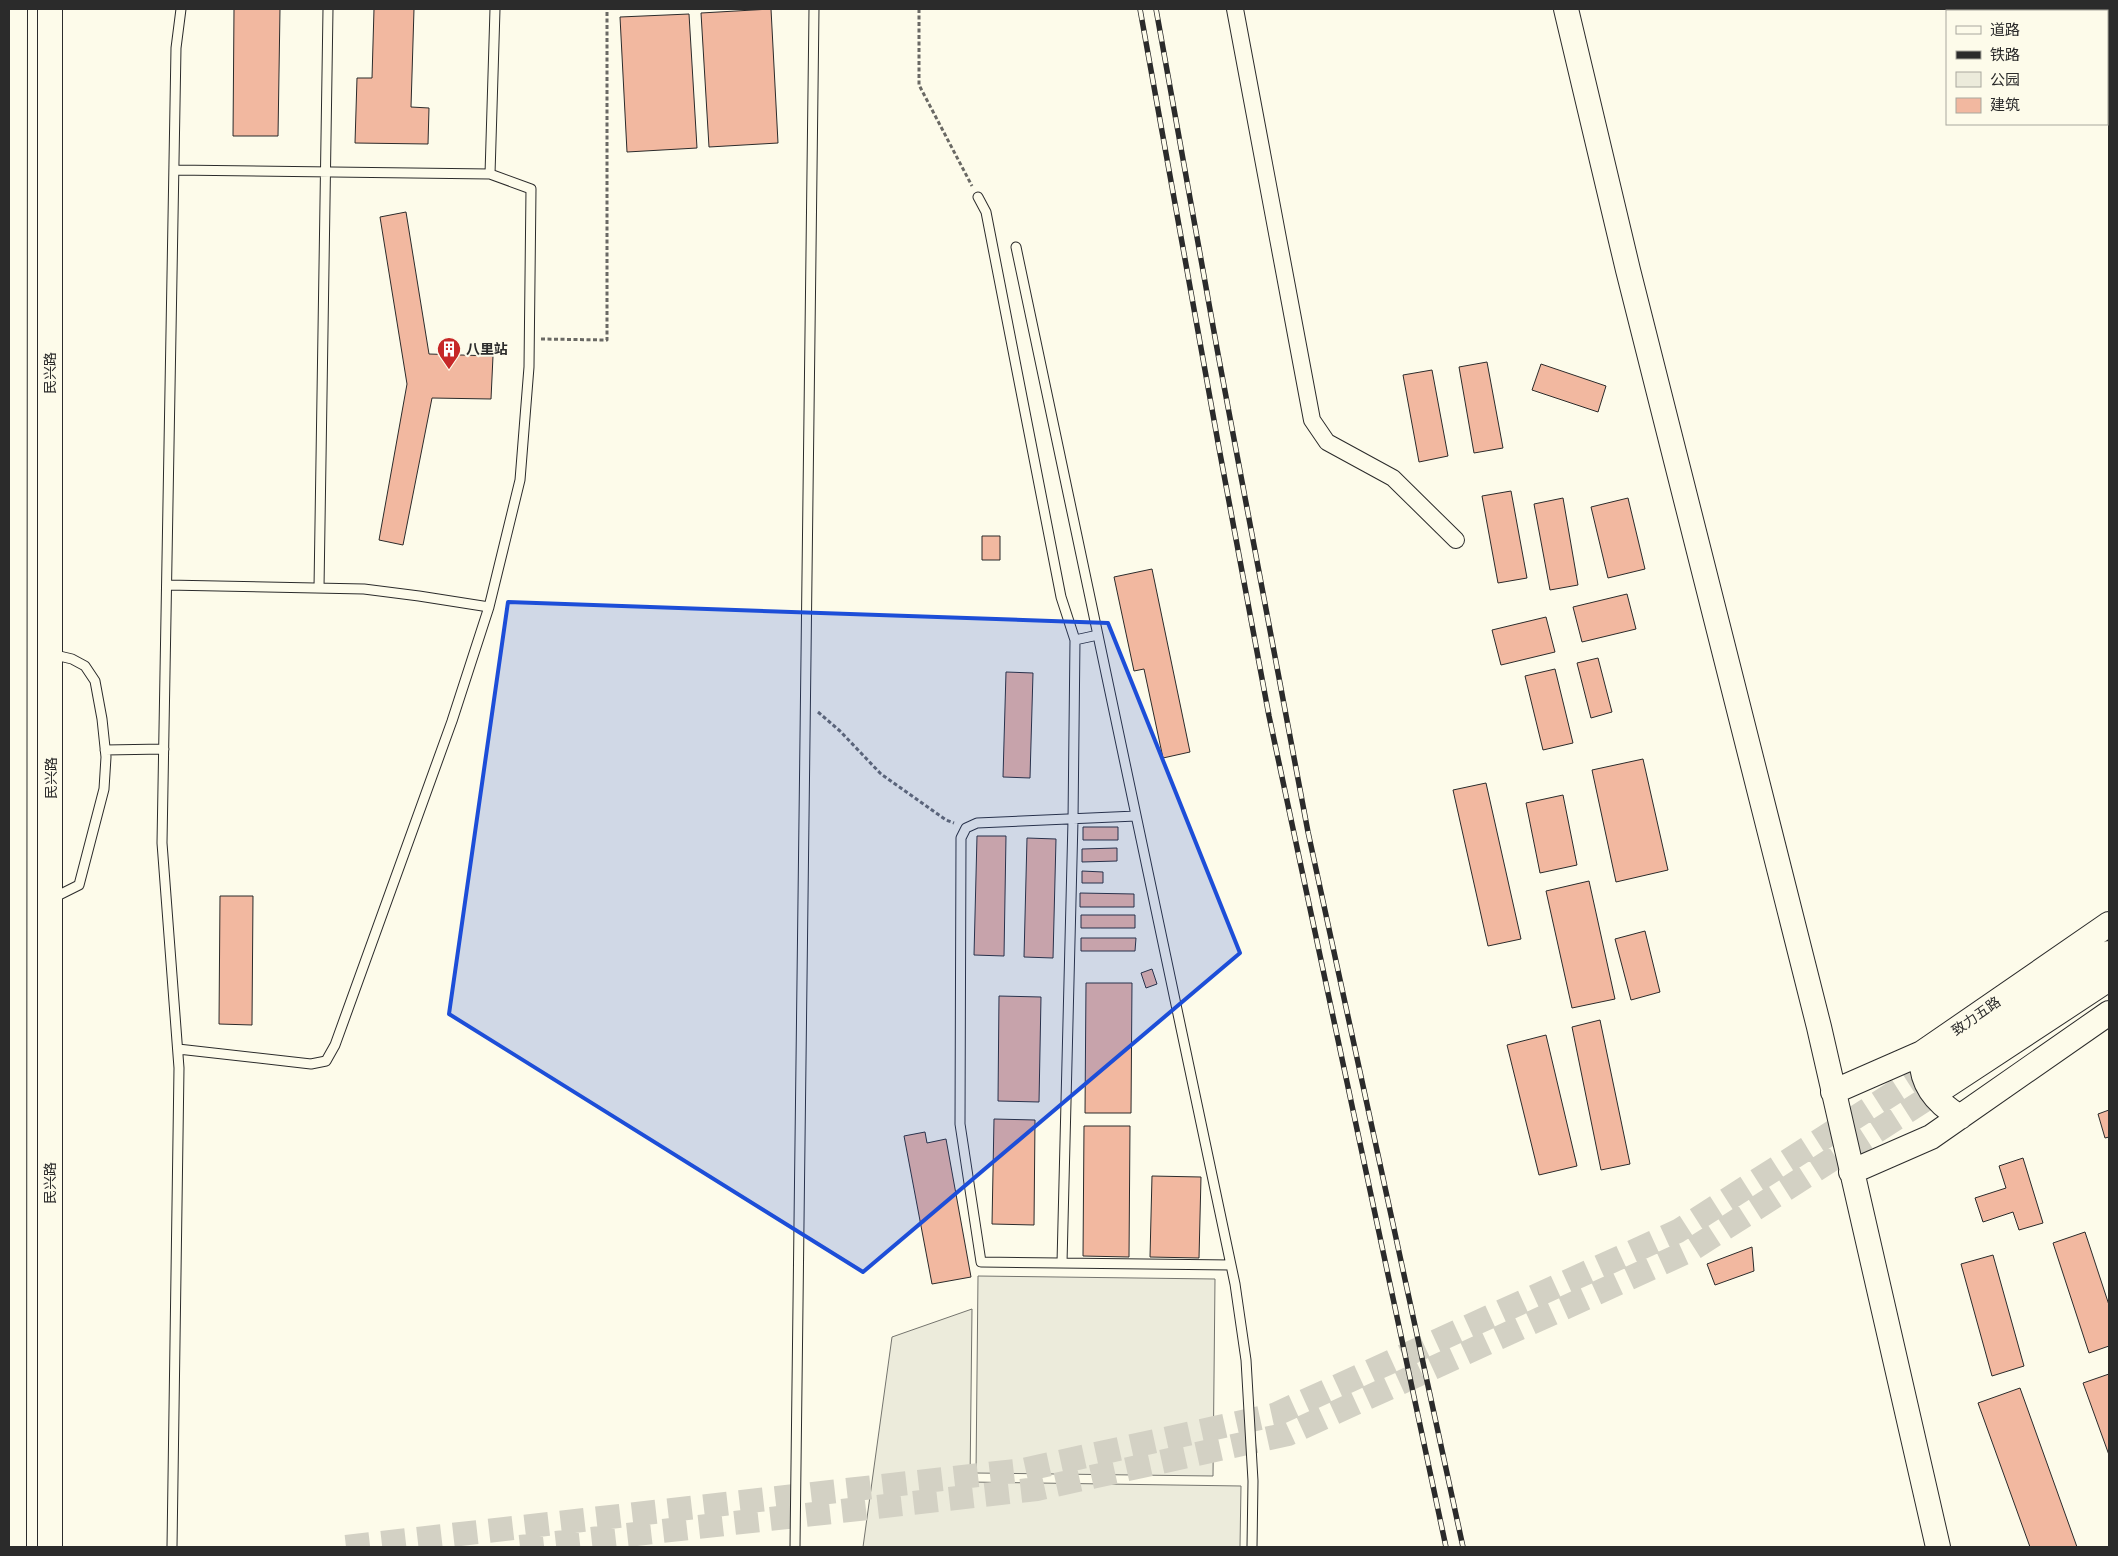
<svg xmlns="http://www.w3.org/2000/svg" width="2118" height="1556" font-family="'Work Sans','Noto Sans SC',sans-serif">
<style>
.green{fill:#ecebdb;stroke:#74746e}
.building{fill:#f2b8a0;stroke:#2b2b2b}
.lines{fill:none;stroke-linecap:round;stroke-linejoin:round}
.secondary-tunnel{stroke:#d3d1c4;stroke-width:24;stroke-dasharray:24 12;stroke-linecap:butt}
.lane-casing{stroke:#2b2b2b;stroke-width:11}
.street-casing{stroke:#2b2b2b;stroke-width:18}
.secondary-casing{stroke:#2b2b2b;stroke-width:26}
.path{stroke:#6a6964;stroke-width:3;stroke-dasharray:4 2.5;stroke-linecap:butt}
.lane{stroke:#fdfbea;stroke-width:9}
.street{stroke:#fdfbea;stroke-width:16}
.secondary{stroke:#fdfbea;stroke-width:24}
.rail-casing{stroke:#2b2b2b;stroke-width:5.5}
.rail{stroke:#fdfbea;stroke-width:4;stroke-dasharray:11;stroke-linecap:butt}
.marked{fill:#1d4ed8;fill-opacity:0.2;stroke:#1d4ed8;stroke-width:4;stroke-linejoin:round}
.labels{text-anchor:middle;stroke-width:4;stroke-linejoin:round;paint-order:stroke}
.poi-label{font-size:14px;font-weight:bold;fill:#2b2b2b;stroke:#fdfbea;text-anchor:start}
.street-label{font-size:14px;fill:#2b2b2b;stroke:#fdfbea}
</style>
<rect width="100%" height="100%" fill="#fdfbea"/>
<!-- green -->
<path class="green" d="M978,1276L1215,1279L1213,1476L976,1473Z
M972,1309L970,1482L1241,1486L1240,1547H863L892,1337Z"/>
<!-- building -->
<path class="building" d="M234,9H280L278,136H233Z
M374,9H414L411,107L429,108L428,144L355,143L357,78H372Z
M771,9L778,143L709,147L701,13Z
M689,14L697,148L627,152L620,17Z
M406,212L429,354L493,356L491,399L432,398L403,545L379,540L407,384L380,217Z
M1487,362L1503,448L1474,453L1459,367Z
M1541,364L1606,386L1598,412L1532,390Z
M1432,370L1448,456L1419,462L1403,375Z
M1511,491L1527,578L1498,583L1482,496Z
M1563,498L1578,585L1550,590L1534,504Z
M1628,498L1645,569L1608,578L1591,507Z
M982,536H1000V560H982Z
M1152,569L1190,752L1163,758L1144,669L1134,671L1114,577Z
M1627,594L1636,629L1582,642L1573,607Z
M1546,617L1555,652L1501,665L1492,630Z
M1598,658L1612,712L1591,718L1577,663Z
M1555,669L1573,743L1543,750L1525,676Z
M1006,672L1033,673L1030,778L1003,777Z
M1643,759L1668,870L1616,882L1592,770Z
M1486,783L1521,939L1488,946L1453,790Z
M1563,795L1577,865L1540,873L1526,803Z
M1083,827H1118V840H1083Z
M977,836H1006L1004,956L974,955Z
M1027,838L1056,839L1053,958L1024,957Z
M1117,848V861L1082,862V849Z
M1082,871L1103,872V883H1082Z
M1589,881L1615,999L1572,1008L1546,891Z
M1080,893L1134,894V907H1080Z
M220,896H253L252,1025L219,1024Z
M1081,915H1135V928H1081Z
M1645,931L1660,992L1631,1000L1615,939Z
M1081,938H1136L1135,951H1081Z
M1152,969L1157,984L1146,988L1141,973Z
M1086,983H1132L1131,1113H1085Z
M999,996L1041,997L1039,1102L998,1101Z
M1600,1020L1630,1164L1601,1170L1572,1027Z
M1546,1035L1577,1166L1539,1175L1507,1045Z
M2109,1110V1137L2105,1138L2098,1114Z
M994,1119L1035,1120L1034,1225L992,1224Z
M1084,1126H1130L1129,1257L1083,1256Z
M925,1132L927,1143L946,1139L971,1277L932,1284L904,1136Z
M2023,1158L2043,1223L2019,1230L2013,1212L1983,1222L1975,1198L2006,1188L1999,1166Z
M1152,1176L1201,1177L1199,1258L1150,1257Z
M2085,1232L2109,1305V1346L2089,1353L2053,1243Z
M1752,1247L1754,1271L1715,1285L1707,1264Z
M1993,1255L2024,1366L1992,1376L1961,1264Z
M2109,1374V1455L2083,1383Z
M2020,1388L2077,1547H2030L1978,1403Z"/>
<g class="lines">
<!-- secondary-tunnel -->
<path class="secondary-tunnel" d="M346,1547L1023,1470L1274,1415L1678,1231L1931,1069
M520,1547L1037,1489L1288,1434L1691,1250L1945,1087"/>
<!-- lane casing -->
<g class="lane-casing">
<path id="lane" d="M174,170L490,174L531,189L529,367L520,480L489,607L452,721L335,1045L326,1061L311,1064L178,1049
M490,174L495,9
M978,197L986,212L1061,597L1075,640L1073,820L1062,1263
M1016,247L1235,1284L1246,1360L1253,1481L1252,1547
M167,585L364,589L419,596L489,607
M319,588L328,9
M1075,640L1098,635
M105,750L164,749
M1136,816L977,823L966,828L961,838L960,1124L981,1262L1231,1265
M51,899L79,885L104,789L106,757L102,719L95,681L85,666L72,659L51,654
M172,1547L179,1068L162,843L176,48L181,9
M795,1547L814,9"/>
</g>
<!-- street casing -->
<g class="street-casing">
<path id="street" d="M1235,9L1312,420L1327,442L1393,478L1456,540"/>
</g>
<!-- secondary casing -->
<g class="secondary-casing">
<path id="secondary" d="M1566,9L1628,270L1819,1027L1938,1547
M1922,1053C1919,1083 1935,1102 1960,1117
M1931,1069L2109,953
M1945,1087L2109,979
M1833,1092L1922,1053L2109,924
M1851,1172L1931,1137L2109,1013
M14,1547L15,9
M50,1547V9"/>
</g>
<!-- path -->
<path class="path" d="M919,9V85L972,186
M541,339L607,340V9
M818,712L840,731L881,774L946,820L954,823"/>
<!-- lane -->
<use href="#lane" class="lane"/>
<!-- street -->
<use href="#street" class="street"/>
<!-- secondary -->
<use href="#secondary" class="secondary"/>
<!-- rail casing -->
<g class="rail-casing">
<path id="rail" d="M1140,9L1219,448L1269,716L1446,1547
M1156,9L1218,354L1308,832L1463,1547"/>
</g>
<!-- rail -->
<use href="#rail" class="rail"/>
</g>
<!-- marked area -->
<path class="marked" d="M508,602L1108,623L1240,953L863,1272L449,1014Z"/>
<!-- icons -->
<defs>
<g id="building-pin" transform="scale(1.25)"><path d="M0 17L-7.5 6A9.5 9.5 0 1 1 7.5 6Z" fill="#c62828" stroke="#fdfbea"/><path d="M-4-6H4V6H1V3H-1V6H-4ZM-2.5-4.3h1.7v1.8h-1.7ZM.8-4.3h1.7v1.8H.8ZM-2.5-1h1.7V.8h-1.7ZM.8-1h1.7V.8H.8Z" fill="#fff"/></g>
</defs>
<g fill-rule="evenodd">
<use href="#building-pin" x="449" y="349"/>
</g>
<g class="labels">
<!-- poi labels -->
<g class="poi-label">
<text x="466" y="354">八里站</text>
</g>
<!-- street labels -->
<g class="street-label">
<text transform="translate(50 373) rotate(-90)" y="5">民兴路</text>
<text transform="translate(51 778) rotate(-90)" y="5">民兴路</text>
<text transform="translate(1976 1016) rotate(-35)" y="5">致力五路</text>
<text transform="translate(50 1183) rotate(-90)" y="5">民兴路</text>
</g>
</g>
<!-- border -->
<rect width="2118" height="1556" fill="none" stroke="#2b2b2b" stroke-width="20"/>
<!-- legend -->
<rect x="1946" y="10" width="162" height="115" fill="#fdfbea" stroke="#a9a89e"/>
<rect x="1956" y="26" width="25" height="8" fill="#fdfbea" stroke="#a9a89e"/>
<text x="1990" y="35" font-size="15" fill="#2b2b2b">道路</text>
<rect x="1956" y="51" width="25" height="8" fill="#2b2b2b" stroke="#a9a89e"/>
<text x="1990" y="60" font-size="15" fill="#2b2b2b">铁路</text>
<rect x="1956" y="72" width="25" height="15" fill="#ecebdb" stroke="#a9a89e"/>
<text x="1990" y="85" font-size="15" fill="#2b2b2b">公园</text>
<rect x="1956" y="98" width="25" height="15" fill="#f2b8a0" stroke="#a9a89e"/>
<text x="1990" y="110" font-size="15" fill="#2b2b2b">建筑</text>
</svg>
